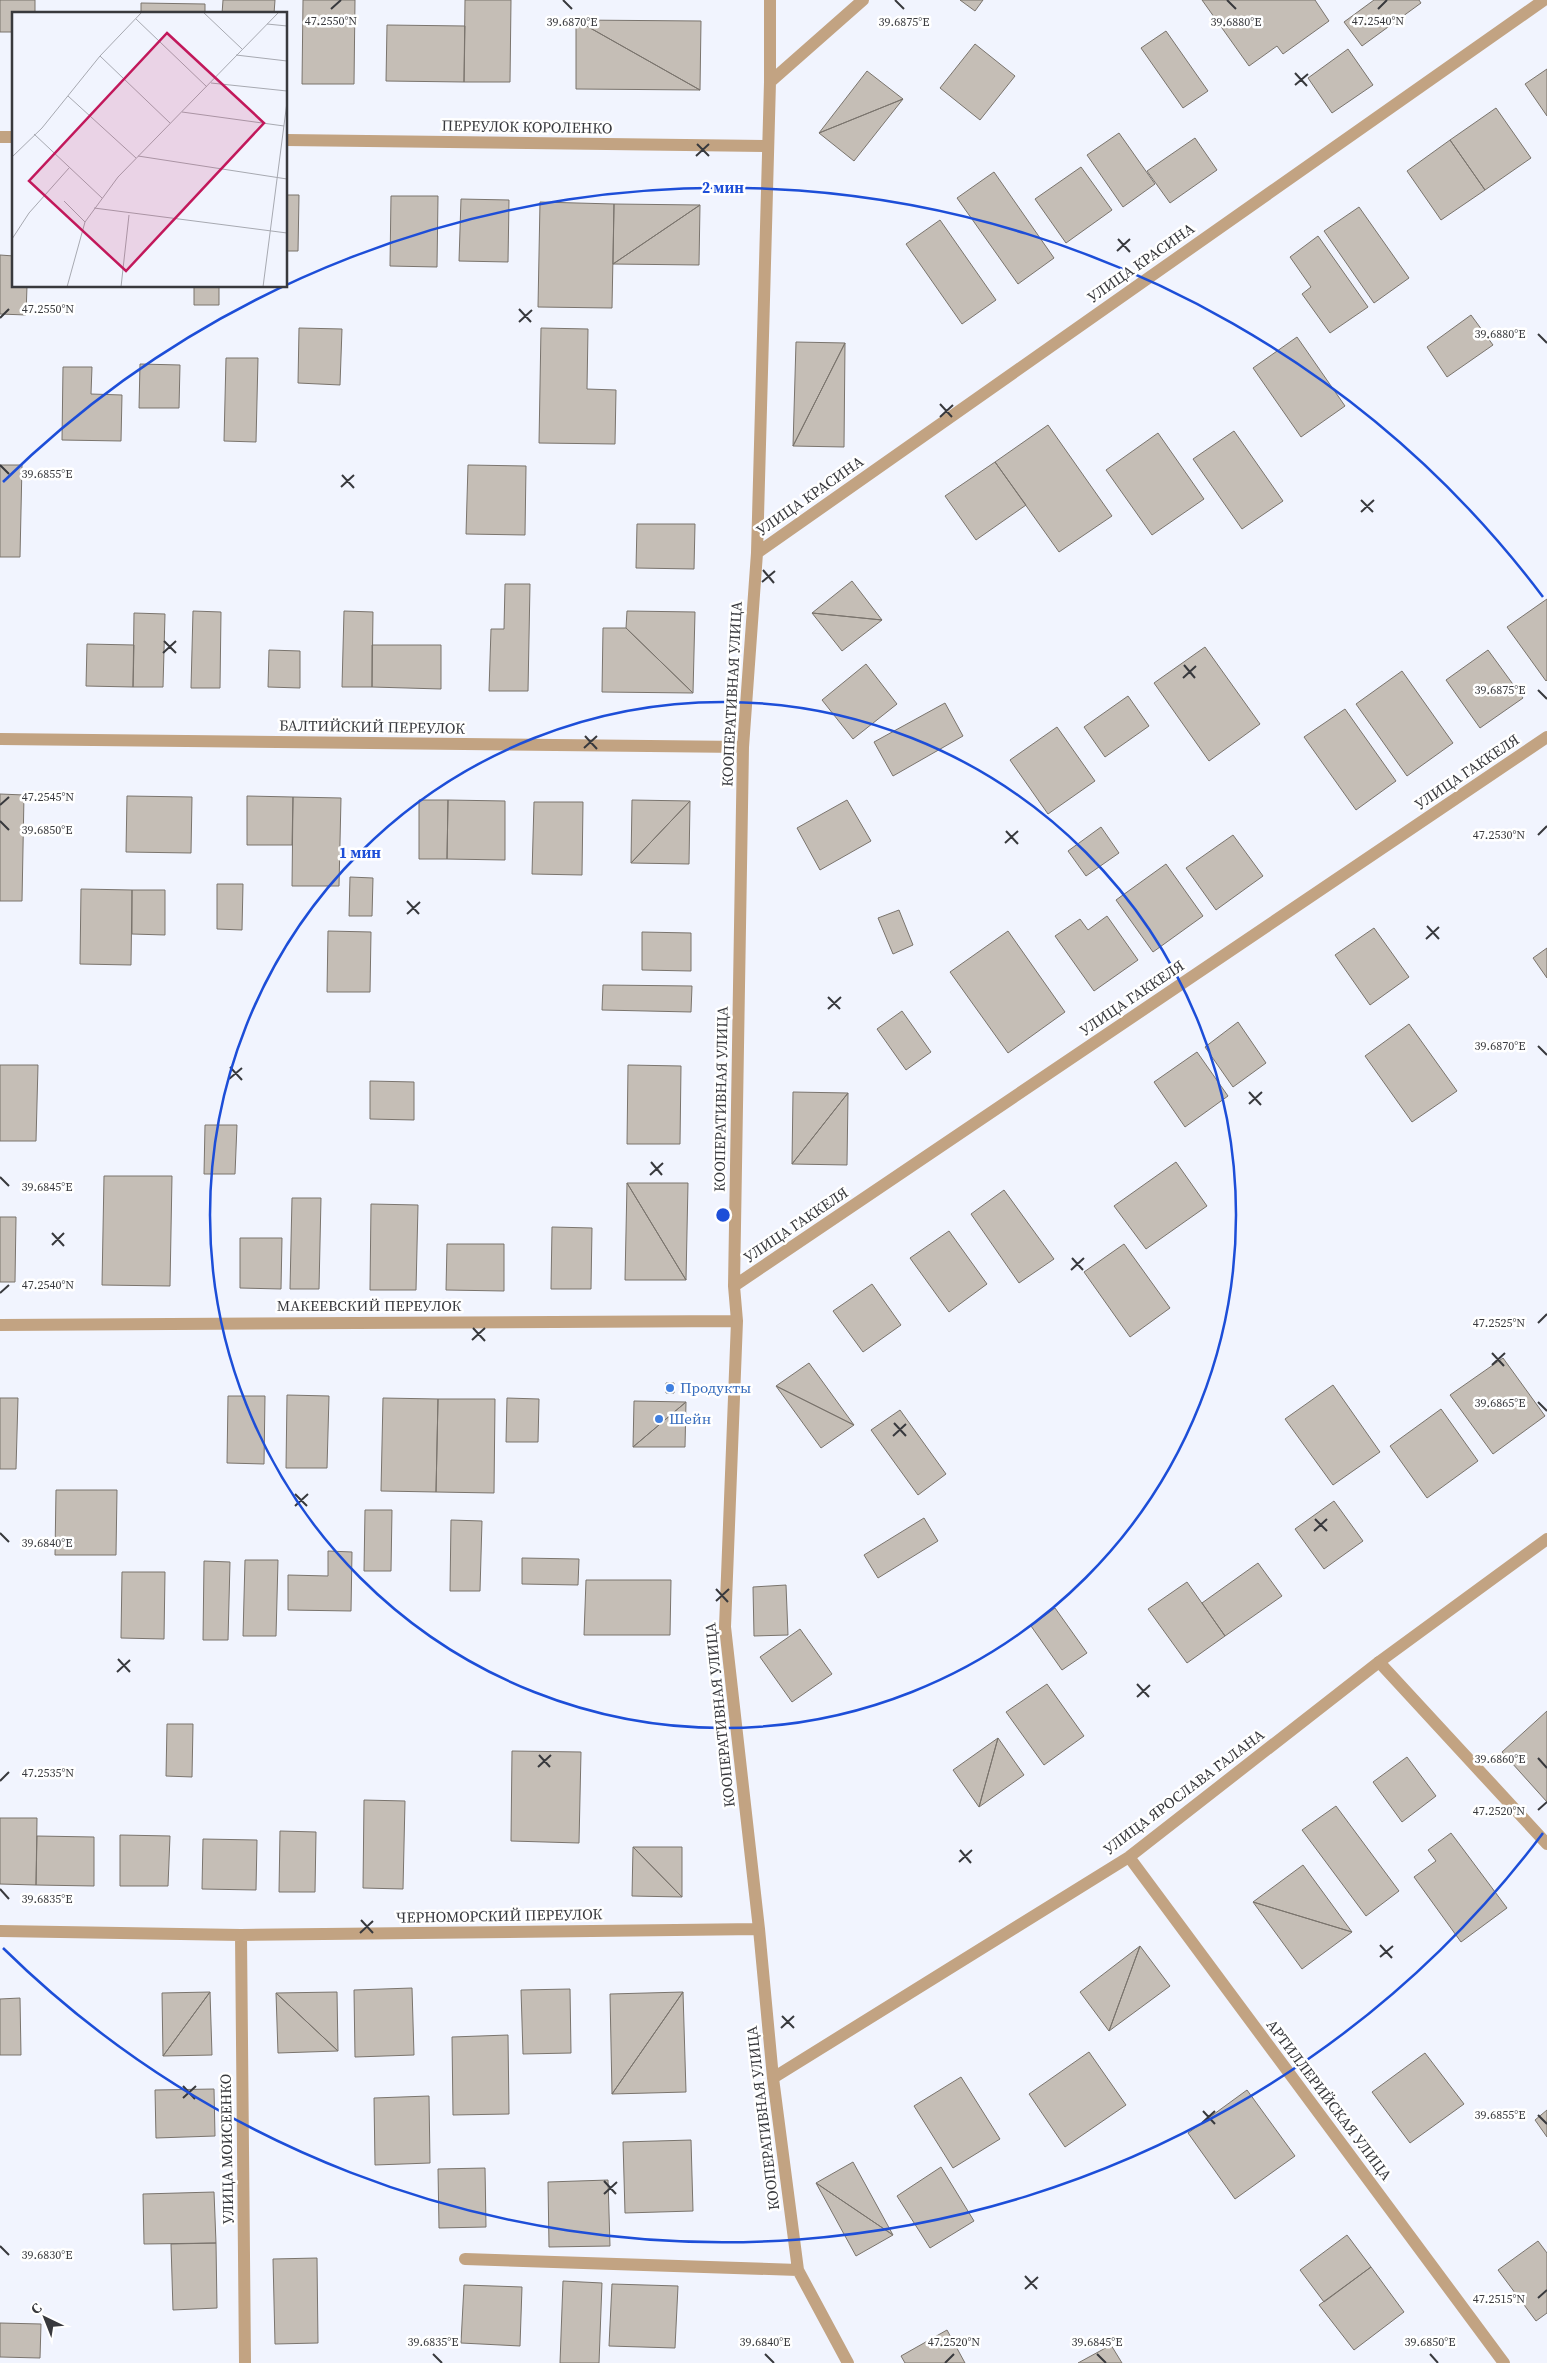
<svg xmlns="http://www.w3.org/2000/svg" width="1547" height="2363" font-family="'Source Serif 4',serif">
<style>
.building{fill:#c5beb6;stroke:#7a746d}
.lines{fill:none;stroke-linecap:round;stroke-linejoin:round}
.lane{stroke:#c2a382;stroke-width:12}
.street{stroke:#c2a382;stroke-width:12}
.ticks{fill:none;stroke:#38393d;stroke-width:2}
.ring{fill:none;stroke:#1d4ed8;stroke-width:2.5}
.shop-dot{fill:#3f7fe0;stroke:#fff;stroke-width:2}
.labels{text-anchor:middle;stroke-width:5;stroke-linejoin:round;paint-order:stroke}
.street-label{font-size:15px;fill:#38393d;stroke:#fff}
.shop-label{font-size:15px;fill:#366cbe;stroke:#fff;text-anchor:start}
.inset-road{fill:none;stroke:#a7a9b1;stroke-width:1}
.view{fill:#c2185b;fill-opacity:0.15;stroke:#c2185b;stroke-width:2.5}
.inset-edge{fill:none;stroke:#38393d;stroke-width:2.5}
.ticks-label{font-size:12px;text-anchor:middle;fill:#38393d;stroke:#fff;stroke-width:5;stroke-linejoin:round;paint-order:stroke}
.centre{fill:#1d4ed8;stroke:#fff;stroke-width:2.5}
.ring-label{font-size:15px;text-anchor:middle;font-weight:bold;fill:#1d4ed8;stroke:#fff;stroke-width:5;stroke-linejoin:round;paint-order:stroke}
</style>
<rect width="100%" height="100%" fill="#f1f4fe"/>
<!-- building -->
<path class="building" d="M0,0H35V14H14V32H0Z
M223,0H275L274,14H222Z
M303,0H355L354,84H302Z
M465,0H511L510,82H464Z
M960,0H983L975,11Z
M1202,0H1315L1329,21L1283,54L1277,46L1249,66Z
M1374,0H1419L1421,3L1362,46L1344,22Z
M141,3L205,4V14H141Z
M576,20L700,90L576,89Z
M576,20L701,21L700,90Z
M387,25L465,26L464,82L386,81Z
M1166,31L1208,91L1183,108L1141,48Z
M975,44L1015,76L980,120L940,88Z
M1348,49L1373,85L1332,113L1308,78Z
M1547,69V116L1525,84Z
M867,71L903,99L819,133Z
M903,99L854,161L819,133Z
M1496,108L1531,158L1485,190L1450,140Z
M1119,133L1155,184L1123,207L1087,155Z
M1195,138L1217,170L1170,203L1147,171Z
M1450,140L1485,190L1441,220L1407,171Z
M1081,167L1112,210L1066,243L1035,199Z
M994,172L1054,258L1018,284L957,198Z
M286,195H299L298,251H286Z
M391,196H438L437,267L390,266Z
M461,199L509,200L508,262L459,261Z
M540,202L614,204L612,308L538,307Z
M614,204L700,205L613,264Z
M700,205L699,265L613,264Z
M1359,207L1409,278L1374,303L1324,231Z
M940,220L996,300L962,324L906,244Z
M1318,236L1368,307L1330,333L1302,294L1311,287L1290,257Z
M0,255L14,256V286H27L26,315L0,314Z
M194,286H219V305H194Z
M1471,315L1493,345L1447,377L1427,347Z
M299,328L342,329L340,385L298,383Z
M541,328L588,329L587,389L616,390L615,444L539,443Z
M1297,337L1345,406L1301,437L1253,368Z
M796,342L845,343L793,446Z
M845,343L844,447L793,446Z
M226,358H258L256,442L224,441Z
M140,364L180,365L179,408H139Z
M63,367H92L91,394L122,395L121,441L62,440Z
M1048,425L1112,516L1059,552L995,462Z
M1234,431L1283,501L1242,529L1193,459Z
M1158,433L1204,499L1152,535L1106,470Z
M995,462L1026,505L976,540L945,496Z
M0,465H22L20,557H0Z
M468,465L526,466L525,535L466,534Z
M637,524H695L694,569L636,568Z
M852,581L882,620L812,613Z
M505,584H530L528,691H489L491,629H504Z
M1547,599V680L1546,681L1507,627Z
M193,611L221,612L220,688H191Z
M344,611L373,612L372,687H342Z
M627,611L695,612L693,693L626,628Z
M134,613L165,614L163,687H133Z
M812,613L882,620L842,651Z
M603,628H626L693,693L602,692Z
M87,644L134,645L133,687L86,686Z
M372,645H441V689L372,687Z
M1205,647L1260,724L1209,761L1154,683Z
M269,650L300,651V688L268,687Z
M1488,650L1523,698L1480,728L1446,680Z
M866,664L897,704L853,739L822,700Z
M1402,671L1453,743L1407,776L1356,704Z
M1128,696L1149,726L1105,757L1084,727Z
M945,703L963,736L893,776L874,742Z
M1345,709L1396,781L1356,810L1304,737Z
M1057,727L1095,781L1048,814L1010,760Z
M0,794L24,795L22,901H0Z
M127,796L192,797L191,853L126,852Z
M247,796L293,797L292,845H247Z
M293,797L341,798L339,886H292Z
M419,800H448L447,859H419Z
M448,800L505,801V860L447,859Z
M632,800L690,801L631,863Z
M847,800L871,841L820,870L797,828Z
M690,801L689,864L631,863Z
M534,802H583L582,875L532,874Z
M1101,827L1119,853L1086,876L1068,851Z
M1233,835L1263,876L1216,910L1186,868Z
M1166,864L1203,916L1153,952L1116,900Z
M350,877L373,878L372,916H349Z
M217,884H243L242,930L217,929Z
M81,889L132,890L131,965L80,964Z
M132,890H165V935L132,934Z
M899,910L913,945L893,954L878,918Z
M1107,916L1138,960L1094,991L1055,936L1080,919L1088,930Z
M1374,928L1409,977L1370,1005L1335,955Z
M328,931L371,932L370,992H327Z
M1008,931L1065,1012L1008,1053L950,972Z
M642,932L691,933V971L642,970Z
M1547,948V978L1533,958Z
M603,985L692,986L691,1012L602,1010Z
M902,1011L931,1052L906,1070L877,1029Z
M1238,1022L1266,1063L1233,1087L1205,1047Z
M1409,1024L1457,1091L1412,1122L1365,1056Z
M1197,1052L1228,1096L1185,1127L1154,1082Z
M0,1065H38L36,1141H0Z
M628,1065L681,1066L680,1144H627Z
M370,1081L414,1082V1120L370,1119Z
M793,1092L848,1093L792,1164Z
M848,1093L847,1165L792,1164Z
M205,1125H237L235,1174H204Z
M1176,1162L1207,1206L1146,1249L1114,1206Z
M104,1176H172L170,1286L102,1285Z
M627,1183L686,1280H625Z
M627,1183H688L686,1280Z
M1004,1190L1054,1259L1019,1283L971,1214Z
M292,1198H321L319,1289H290Z
M371,1204L418,1205L416,1290H370Z
M0,1217H16L15,1282H0Z
M552,1227L592,1228L591,1289H551Z
M949,1231L987,1284L949,1312L910,1258Z
M240,1238H282L281,1289L240,1288Z
M447,1244H504V1291L446,1290Z
M1124,1244L1170,1308L1130,1337L1084,1272Z
M872,1284L901,1325L863,1352L833,1311Z
M1503,1358L1545,1416L1493,1454L1450,1395Z
M809,1363L854,1425L776,1386Z
M666,1383H674V1393H666Z
M1333,1385L1380,1452L1333,1485L1285,1419Z
M776,1386L854,1425L821,1448Z
M287,1395L329,1396L327,1468H286Z
M228,1396H265L264,1464L227,1463Z
M0,1398H18L16,1469H0Z
M383,1398L438,1399L436,1492L381,1491Z
M507,1398L539,1399L538,1442H506Z
M438,1399H495L494,1493L436,1492Z
M634,1401L686,1402L633,1447Z
M686,1402L685,1447H633Z
M1441,1409L1478,1461L1427,1498L1390,1446Z
M900,1410L946,1474L918,1495L871,1430Z
M56,1490H117L116,1555H55Z
M1334,1501L1363,1541L1324,1569L1295,1529Z
M365,1510H392L391,1571H364Z
M924,1518L938,1541L878,1578L864,1555Z
M451,1520L482,1521L480,1591H450Z
M328,1551L352,1552L351,1611L288,1610V1575L328,1576Z
M522,1558L579,1559L578,1585L522,1584Z
M245,1560H278L276,1636H243Z
M204,1561L230,1562L228,1640H203Z
M1258,1563L1282,1596L1225,1636L1202,1603Z
M122,1572H165L164,1639L121,1638Z
M586,1580H671L670,1635H584Z
M1187,1582L1225,1636L1187,1663L1148,1609Z
M786,1585L788,1635L754,1636L753,1587Z
M1055,1608L1087,1653L1062,1670L1031,1626Z
M800,1629L832,1674L792,1702L760,1657Z
M1047,1684L1084,1736L1044,1765L1006,1712Z
M1547,1711V1802L1502,1752Z
M167,1724H193L192,1777L166,1776Z
M998,1738L1024,1775L979,1807Z
M998,1738L979,1807L953,1770Z
M512,1751L581,1752L579,1843L511,1841Z
M1407,1757L1436,1796L1402,1822L1373,1782Z
M364,1800L405,1801L403,1889L363,1888Z
M1336,1806L1399,1891L1366,1916L1302,1830Z
M0,1818H37L36,1885L0,1884Z
M280,1831L316,1832L315,1892H279Z
M1451,1833L1507,1908L1461,1942L1414,1877L1436,1861L1428,1850Z
M120,1835L170,1836L168,1886H120Z
M37,1836L94,1837V1886L36,1885Z
M203,1839L257,1840L256,1890L202,1889Z
M633,1847L682,1897L632,1896Z
M633,1847H682V1897Z
M1303,1865L1352,1932L1253,1902Z
M1253,1902L1352,1932L1302,1969Z
M1140,1946L1170,1986L1109,2031Z
M1140,1946L1109,2031L1080,1992Z
M412,1988L414,2055L355,2057L354,1990Z
M570,1989L571,2053L523,2054L521,1990Z
M210,1992L163,2056L162,1993Z
M210,1992L212,2055L163,2056Z
M337,1992L338,2051L276,1993Z
M683,1992L612,2094L610,1994Z
M683,1992L686,2092L612,2094Z
M276,1993L338,2051L278,2053Z
M20,1998L21,2055H0V1999Z
M508,2035L509,2114L453,2115L452,2037Z
M1089,2052L1126,2105L1065,2147L1029,2094Z
M1425,2053L1464,2104L1410,2143L1372,2092Z
M961,2077L1000,2139L953,2168L914,2106Z
M214,2089L215,2136L156,2138L155,2090Z
M1247,2090L1295,2156L1235,2199L1188,2133Z
M429,2096L430,2163L375,2165L374,2098Z
M1547,2110V2137L1535,2120Z
M691,2140L693,2211L625,2213L623,2142Z
M853,2162L893,2235L816,2183Z
M941,2167L974,2221L930,2248L897,2196Z
M485,2168L486,2227L439,2228L438,2169Z
M608,2180L610,2246L549,2247L548,2182Z
M816,2183L893,2235L856,2256Z
M214,2192L216,2243L144,2244L143,2194Z
M1347,2235L1371,2267L1324,2302L1300,2270Z
M1538,2241L1547,2253V2313L1536,2321L1498,2270Z
M216,2243L217,2308L173,2310L171,2244Z
M317,2258L318,2343L275,2344L273,2259Z
M1371,2267L1404,2312L1354,2350L1319,2305Z
M563,2281L602,2283L599,2363H560Z
M612,2284L678,2286L675,2348L609,2346Z
M464,2285L522,2287L520,2346L461,2343Z
M0,2323L41,2324L40,2358L0,2357Z
M947,2330L965,2363H905L901,2356Z
M1111,2345L1122,2363H1078Z"/>
<g class="lines">
<!-- lane -->
<path class="lane" d="M1379,1662L1547,1844"/>
<!-- street -->
<path class="street" d="M770,0V82L757,553L743,747L734,1286L737,1321L725,1627L759,1929L773,2078L798,2270L848,2363
M770,82L863,0
M0,137H14
M286,140L767,146
M757,553L1544,0
M0,739L743,747
M734,1286L1547,737
M0,1325L737,1321
M1129,1857L1504,2363
M0,1931L241,1935L759,1929
M241,1935L245,2363
M773,2078L1129,1857L1379,1662L1547,1539
M465,2259L798,2270"/>
</g>
<!-- ticks -->
<path class="ticks" d="M563,0L572,9M895,0L904,9M1227,0L1236,9M331,9L341,0M1378,9L1387,0M1295,73L1307,86M1295,85L1308,74M697,144L709,156M696,156L709,144M1118,239L1130,252M1117,251L1130,239M519,309L531,322M0,318L9,309M519,322L532,310M1538,334L1547,343M940,404L952,417M940,417L953,405M0,465L9,474M342,475L354,488M341,487L354,475M1361,500L1373,512M1361,512L1374,500M763,570L774,583M762,582L775,571M164,641L176,653M163,653L176,641M1184,665L1195,678M1183,678L1196,666M1538,690L1547,699M585,736L597,749M584,748L597,736M0,805L9,797M0,821L9,830M1006,831L1018,844M1538,835L1547,826M1005,843L1018,831M407,901L419,914M407,914L420,902M1427,926L1439,939M1426,939L1439,927M828,997L840,1009M828,1009L841,997M1538,1046L1547,1055M230,1067L242,1080M229,1079L242,1068M1249,1092L1261,1105M1249,1104L1262,1092M651,1162L662,1175M650,1175L663,1163M0,1177L9,1186M52,1233L64,1246M52,1245L64,1233M1072,1258L1083,1270M1071,1270L1084,1258M0,1293L9,1285M1538,1323L1547,1314M473,1328L485,1341M472,1340L485,1328M1492,1353L1504,1366M1492,1365L1505,1353M1538,1402L1547,1411M894,1423L906,1436M893,1436L906,1424M295,1494L307,1506M295,1506L308,1494M1315,1519L1327,1531M1314,1531L1327,1519M0,1533L9,1542M716,1589L728,1602M716,1601L729,1589M118,1659L130,1672M117,1672L130,1660M1137,1684L1149,1697M1137,1697L1150,1685M539,1755L550,1767M1538,1758L1547,1768M538,1767L551,1755M0,1781L9,1772M1538,1810L1547,1802M960,1850L971,1863M959,1862L972,1850M0,1889L9,1899M361,1920L373,1933M360,1933L373,1921M1380,1945L1392,1958M1380,1957L1393,1946M782,2016L794,2028M781,2028L794,2016M183,2086L195,2099M183,2098L196,2086M1203,2111L1215,2124M1538,2115L1547,2124M1202,2123L1215,2111M604,2181L616,2194M604,2194L617,2182M0,2246L9,2255M1025,2276L1037,2289M1025,2289L1038,2277M1538,2298L1547,2290M433,2354L442,2363M765,2354L774,2363M1097,2354L1106,2363M1430,2354L1438,2363M945,2363L954,2354"/>
<!-- distance rings -->
<g class="ring">
<circle cx="723" cy="1215" r="513"/>
<path d="M1543 1833A1027 1027 0 0 1 3 1948M3 482A1027 1027 0 0 1 1543 597"/>
</g>
<!-- markers -->
<g class="shop-dot">
<circle cx="670" cy="1388" r="5"/>
<circle cx="659" cy="1419" r="5"/>
</g>
<g class="labels">
<!-- street labels -->
<g class="street-label">
<text transform="translate(527 127) rotate(1)" y="5">ПЕРЕУЛОК КОРОЛЕНКО</text>
<text transform="translate(1141 263) rotate(-35)" y="5">УЛИЦА КРАСИНА</text>
<text transform="translate(810 496) rotate(-35)" y="5">УЛИЦА КРАСИНА</text>
<text transform="translate(732 694) rotate(-87)" y="5">КООПЕРАТИВНАЯ УЛИЦА</text>
<text transform="translate(372 727) rotate(1)" y="5">БАЛТИЙСКИЙ ПЕРЕУЛОК</text>
<text transform="translate(1467 772) rotate(-34)" y="5">УЛИЦА ГАККЕЛЯ</text>
<text transform="translate(1132 998) rotate(-34)" y="5">УЛИЦА ГАККЕЛЯ</text>
<text transform="translate(721 1099) rotate(-89)" y="5">КООПЕРАТИВНАЯ УЛИЦА</text>
<text transform="translate(796 1225) rotate(-34)" y="5">УЛИЦА ГАККЕЛЯ</text>
<text x="369" y="1311">МАКЕЕВСКИЙ ПЕРЕУЛОК</text>
<text transform="translate(720 1715) rotate(-96)" y="5">КООПЕРАТИВНАЯ УЛИЦА</text>
<text transform="translate(1184 1792) rotate(-37)" y="5">УЛИЦА ЯРОСЛАВА ГАЛАНА</text>
<text transform="translate(499 1916) rotate(-1)" y="5">ЧЕРНОМОРСКИЙ ПЕРЕУЛОК</text>
<text transform="translate(1329 2100) rotate(53)" y="5">АРТИЛЛЕРИЙСКАЯ УЛИЦА</text>
<text transform="translate(763 2118) rotate(-97)" y="5">КООПЕРАТИВНАЯ УЛИЦА</text>
<text transform="translate(227 2149) rotate(-91)" y="5">УЛИЦА МОИСЕЕНКО</text>
</g>
<!-- shop labels -->
<g class="shop-label">
<text x="680" y="1393">Продукты</text>
<text x="669" y="1424">Шейн</text>
</g>
</g>
<!-- overview -->
<g transform="translate(12 12)">
<rect width="275" height="275" fill="#f1f4fe"/>
<path class="inset-road" d="M191,0L230,37M124,7L195,75M255,12L275,14M224,43L275,49M88,44L158,111M199,71L275,79M56,84L124,146M170,100L272,114M22,122L90,186M126,144L275,167M0,145L30,116L88,44L130,0M52,189L73,210M82,196L275,221M0,227L17,201L57,156M55,275L73,210L106,165L267,0M109,275L117,203M251,275L275,90"/>
<path class="view" d="M155,21L252,111L114,259L17,169Z"/>
<rect width="275" height="275" class="inset-edge"/>
</g>
<g class="ticks-label">
<text x="331" y="25">47.2550°N</text>
<text x="1378" y="25">47.2540°N</text>
<text x="572" y="26">39.6870°E</text>
<text x="904" y="26">39.6875°E</text>
<text x="1236" y="26">39.6880°E</text>
<text x="48" y="313">47.2550°N</text>
<text x="1500" y="338">39.6880°E</text>
<text x="47" y="478">39.6855°E</text>
<text x="1500" y="694">39.6875°E</text>
<text x="48" y="801">47.2545°N</text>
<text x="47" y="834">39.6850°E</text>
<text x="1499" y="839">47.2530°N</text>
<text x="1500" y="1050">39.6870°E</text>
<text x="47" y="1191">39.6845°E</text>
<text x="48" y="1289">47.2540°N</text>
<text x="1499" y="1327">47.2525°N</text>
<text x="1500" y="1407">39.6865°E</text>
<text x="47" y="1547">39.6840°E</text>
<text x="1500" y="1763">39.6860°E</text>
<text x="48" y="1777">47.2535°N</text>
<text x="1499" y="1815">47.2520°N</text>
<text x="47" y="1903">39.6835°E</text>
<text x="1500" y="2119">39.6855°E</text>
<text x="47" y="2259">39.6830°E</text>
<text x="1499" y="2303">47.2515°N</text>
<text x="433" y="2346">39.6835°E</text>
<text x="765" y="2346">39.6840°E</text>
<text x="1097" y="2346">39.6845°E</text>
<text x="1430" y="2346">39.6850°E</text>
<text x="954" y="2346">47.2520°N</text>
</g>
<circle cx="723" cy="1215" r="8" class="centre"/>
<g class="ring-label">
<text x="723" y="193">2 мин</text>
<text x="360" y="858">1 мин</text>
</g>
<!-- north arrow -->
<g transform="translate(45 2318) rotate(317)" stroke="#ffffff" stroke-width="4" paint-order="stroke">
<path d="M0-4L9 19L0 12L-9 19Z" fill="#38393d"/>
<text y="-8" font-size="14" font-weight="bold" text-anchor="middle" fill="#38393d">С</text>
</g>
</svg>
